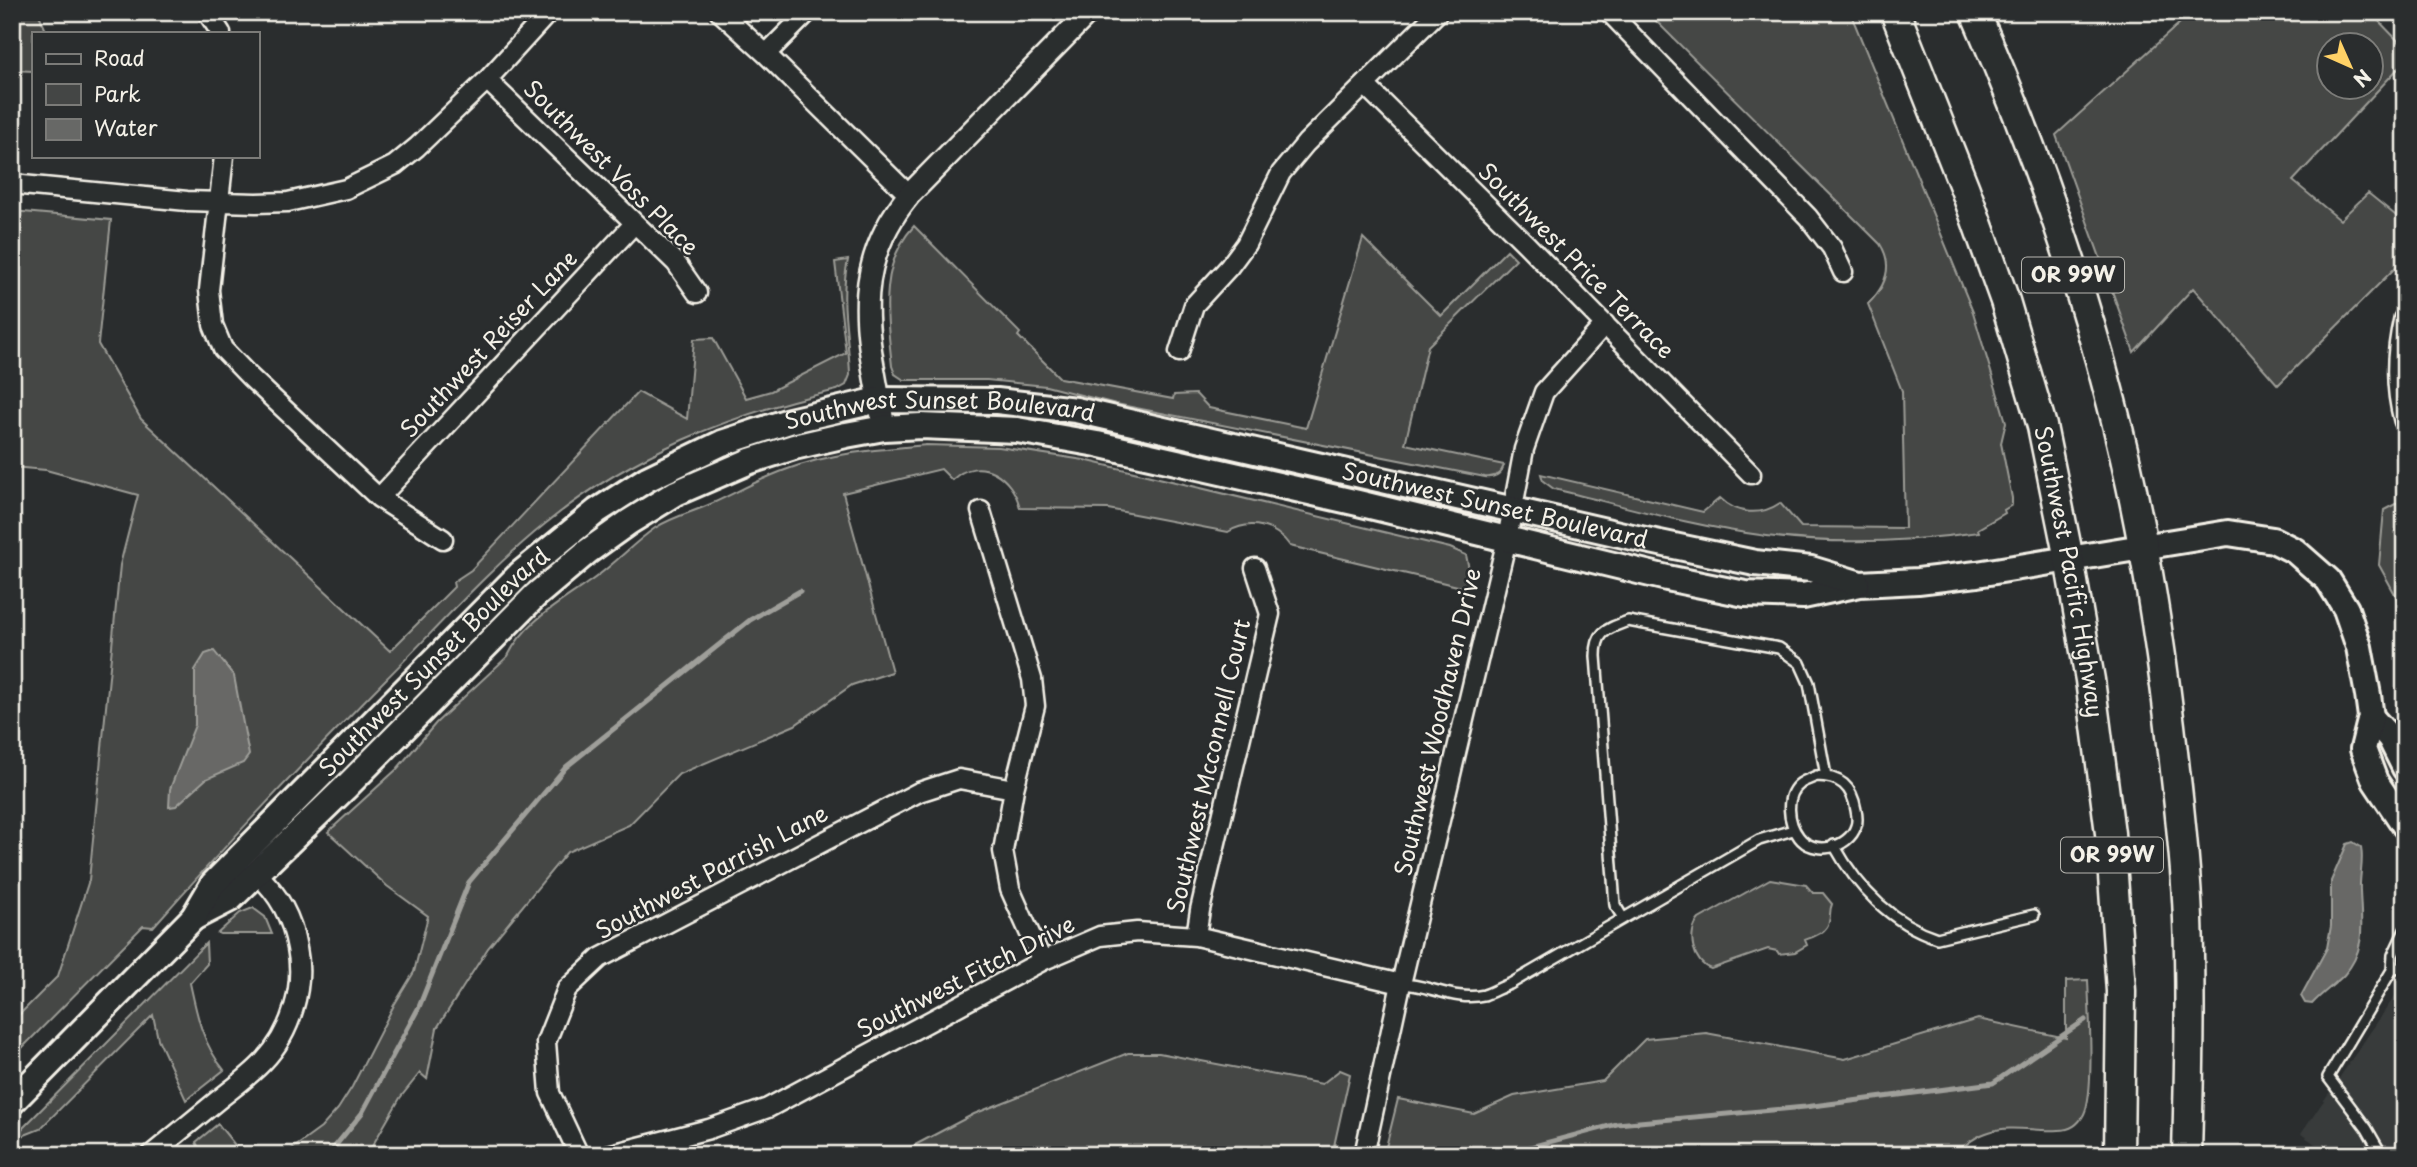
<svg xmlns="http://www.w3.org/2000/svg" width="2417" height="1167" font-family="'Playpen Sans',sans-serif">
<style>
.built{fill:#373a3a}
.green{fill:#444645;stroke:#9c9c96;stroke-width:2;fill-rule:evenodd}
.water{fill:#676866;stroke:#9f9f9a;stroke-width:2}
.lines{fill:none;stroke-linecap:round;stroke-linejoin:round}
.stream{stroke:#9f9f9a;stroke-width:5}
.service-casing{stroke:#f4f1e8;stroke-width:14}
.minor-casing{stroke:#f4f1e8;stroke-width:23}
.tertiary-casing{stroke:#f4f1e8;stroke-width:26}
.secondary-casing{stroke:#f4f1e8;stroke-width:30}
.trunk-casing{stroke:#f4f1e8;stroke-width:33}
.service{stroke:#2a2d2e;stroke-width:9}
.minor{stroke:#2a2d2e;stroke-width:18}
.tertiary{stroke:#2a2d2e;stroke-width:21}
.secondary{stroke:#2a2d2e;stroke-width:24}
.trunk{stroke:#2a2d2e;stroke-width:28}
.labels{text-anchor:middle;stroke-width:5;stroke-linejoin:round;paint-order:stroke}
.shield{fill:#2a2d2e;stroke:#b7b6b0;stroke-width:2}
.shield-label{font-size:21px;font-weight:bold;fill:#f4f1e8}
.street-label{font-size:23px;fill:#f4f1e8;stroke:#2a2d2e}
</style>
<rect width="100%" height="100%" fill="#2a2d2e"/>
<filter id="ink" filterUnits="userSpaceOnUse"><feTurbulence type="fractalNoise" baseFrequency=".0143" numOctaves="2"/><feDisplacementMap in="SourceGraphic" scale="14" xChannelSelector="R" yChannelSelector="G"/><feConvolveMatrix kernelMatrix="1 2 1 2 8 2 1 2 1" color-interpolation-filters="sRGB"/></filter>
<g filter="url(#ink)">
<!-- built -->
<path class="built" d="M2405,981V1155H2330L2301,1134Z"/>
<!-- green -->
<path class="green" d="M12,12H38L47,33H33V71L12,70Z
M1647,12H1850L1973,312L2006,422L2001,443L2012,498V505L2004,510L2005,513L1978,529L1979,532C1909,542 1838,545 1767,536C1695,527 1624,506 1554,489L1543,481L1541,474L1703,512L1720,498C1737,515 1761,516 1780,503L1801,527L1905,528L1902,391L1868,304C1885,287 1894,266 1880,244Z
M2192,12H2370L2405,48V61L2293,181L2340,220L2368,193L2405,223V258L2278,385L2193,288L2134,352L2056,135ZM2330,46H2372V88H2330Z
M12,211L111,220L98,344L141,419L390,651L454,587L453,582L471,570L638,392L687,419L694,339L713,338L746,398L771,391L846,353L835,262L848,260C839,300 849,336 850,375L846,385L837,390C730,414 631,454 545,524C488,570 438,627 386,679C306,760 228,842 153,927L143,926L12,1058V1022L58,976L89,880L120,565L138,495L46,470L12,467Z
M914,226L1020,333L1018,336L1060,378L1173,399L1174,395L1196,394L1209,408L1306,428L1363,238L1441,316L1507,250L1516,259L1428,346L1405,444L1504,465C1501,475 1494,478 1485,477L1116,404L1046,386L987,380H904L895,374L892,366C887,317 878,265 914,226Z
M926,445L999,447L1084,460L1450,548L1466,555L1470,574L1466,588L1290,546C1275,525 1250,519 1228,532L1108,509L1020,508C1013,477 980,453 952,480L941,469L843,493L892,672L852,685L795,725L679,774L629,825L567,852L488,948L437,1028L427,1079L420,1073L400,1098L367,1155H284L321,1128L338,1109L352,1087L394,1005L414,972L428,916L387,886L328,832L397,769L436,723L508,656C524,622 560,603 589,582C613,566 632,544 655,528C673,516 694,512 713,503C737,492 760,479 785,470C830,453 879,449 926,445Z
M2405,499V625L2396,596L2379,565L2384,510Z
M1770,879L1806,885L1813,893H1823L1832,904C1829,911 1831,915 1829,922C1826,933 1815,936 1805,940L1807,945L1795,952L1779,954L1777,951L1768,949L1711,969C1693,963 1686,933 1699,919Z
M253,908L265,917L272,934H220L218,933L240,913Z
M206,943L207,964L190,983C197,1015 202,1043 224,1070L186,1100L158,1039L153,1015L40,1129L22,1136L18,1133Z
M2088,980C2089,1008 2095,1092 2084,1114C2079,1124 2070,1130 2059,1130C2035,1132 2011,1124 1989,1132C1975,1136 1964,1146 1953,1155H1384L1398,1099L1474,1114L1514,1096L1603,1081L1645,1039L1706,1033L1845,1059L1978,1019L2066,1038V981Z
M1128,1053H1159L1322,1084L1340,1070L1350,1074L1332,1155H896L974,1114Z
M218,1124L243,1155H202L196,1142Z"/>
<!-- water -->
<path class="water" d="M214,651L234,676L249,755L243,763L206,779L176,806L169,807L170,789L195,725V670L205,654Z
M2353,842L2361,847C2364,862 2359,876 2360,891C2361,921 2367,950 2344,975C2334,985 2322,993 2312,1004L2305,1003L2301,996L2327,948L2331,926V881L2347,844Z"/>
<g class="lines">
<!-- stream -->
<path class="stream" d="M2399,1015H2405
M328,1155L362,1113L419,1007L469,882L566,767L750,620L800,591
M1500,1155L1617,1124L1805,1107L1993,1083L2085,1020"/>
<!-- service casing -->
<g class="service-casing">
<path id="service" d="M1816,776C1840,776 1852,786 1856,810C1857,815 1858,821 1856,826C1849,849 1813,856 1799,837C1788,823 1784,795 1801,783C1805,780 1811,779 1816,776Z
M1834,845C1857,887 1891,923 1937,938L2034,915
M1623,918L1615,905L1596,656C1596,631 1607,629 1628,621L1779,648L1800,663L1809,683L1826,776
M2392,970L2405,966
M1401,984C1428,984 1456,1002 1484,995C1493,992 1501,987 1510,984L1759,840L1793,830
M2382,1155L2367,1129L2328,1077L2392,970L2393,955L2405,930"/>
</g>
<!-- minor casing -->
<g class="minor-casing">
<path id="minor" d="M207,12L221,33
M720,12L766,54L909,195
M1609,12L1808,217L1832,248L1843,272
M766,54L808,12
M487,80L676,263L697,293
M1365,85L1526,244L1751,474
M224,156L209,290L213,325L223,349L250,377L379,498L443,539
M12,184L187,201L256,203L288,202L346,189L395,165L417,147L487,80L549,12
M1179,352L1194,305L1229,267L1246,244L1281,173L1306,143L1438,12
M379,498L634,224
M981,511L1032,679L1035,706L1014,789L1003,851L1010,889L1042,961
M1196,936L1200,910L1270,614L1255,568
M151,1155C174,1136 196,1118 218,1100C233,1088 250,1076 263,1062C291,1033 305,987 297,948C292,918 279,894 257,874
M579,1155L550,1093L546,1042L567,989L600,958L919,792L959,779L1014,789
M608,1155L709,1129L768,1108L1042,961L1100,936L1137,932L1196,936L1401,984
M1364,1155L1401,984L1507,539L1524,449L1544,392L1605,324"/>
</g>
<!-- tertiary casing -->
<g class="tertiary-casing">
<path id="tertiary" d="M2405,319C2397,353 2396,386 2405,420
M884,428C869,339 846,272 909,195L1089,12"/>
</g>
<!-- secondary casing -->
<g class="secondary-casing">
<g id="secondary">
<path d="M2371,717L2390,738L2405,768"/>
<path d="M193,918L230,899L347,786L535,596L587,552L629,522L676,493L750,461L794,447L846,435L884,428L921,426L1017,430L1097,444L1358,503L1667,578L1745,594L1803,596L1860,584L1918,581L1977,574L2228,533L2273,540L2295,551L2328,580L2346,609L2359,647L2368,695L2371,717L2363,749L2375,781L2405,826"/>
<path id="s1" d="M12,1102L193,918L213,884L521,573L597,511L647,479L722,443L789,421L879,400L997,401L1076,410L1641,539L1755,563L1811,569L1857,583"/>
</g>
</g>
<!-- trunk casing -->
<g class="trunk-casing">
<g id="trunk">
<path id="s2" d="M1895,12L1965,189L2005,301L2042,426L2069,559L2090,680L2110,833L2121,991L2119,1155"/>
<path d="M1975,12C2030,137 2077,269 2111,401C2142,519 2161,640 2174,761C2180,813 2186,866 2188,919C2191,998 2189,1076 2187,1155"/>
</g>
</g>
<!-- service -->
<use href="#service" class="service"/>
<!-- minor -->
<use href="#minor" class="minor"/>
<!-- tertiary -->
<use href="#tertiary" class="tertiary"/>
<!-- secondary -->
<use href="#secondary" class="secondary"/>
<!-- trunk -->
<use href="#trunk" class="trunk"/>
</g>
</g>
<g class="labels">
<!-- shield labels -->
<g class="shield">
<rect x="2022" y="257.5" width="102" height="35" rx="5"/>
<rect x="2061" y="837.5" width="102" height="35" rx="5"/>
</g>
<g class="shield-label">
<text x="2073" y="282">OR 99W</text>
<text x="2112" y="862">OR 99W</text>
</g>
<!-- street labels -->
<g class="street-label">
<text transform="translate(611 168) rotate(45)" y="8">Southwest Voss Place</text>
<text transform="translate(1576 261) rotate(45)" y="8">Southwest Price Terrace</text>
<text transform="translate(489 344) rotate(-47)" y="8">Southwest Reiser Lane</text>
<text dy="8" stroke="none"><textPath href="#s1" startOffset="1199">Southwest Sunset Boulevard</textPath></text>
<text dy="8" stroke="none"><textPath href="#s1" startOffset="1766">Southwest Sunset Boulevard</textPath></text>
<text dy="8" stroke="none"><textPath href="#s2" startOffset="588">Southwest Pacific Highway</textPath></text>
<text dy="8" stroke="none"><textPath href="#s1" startOffset="611">Southwest Sunset Boulevard</textPath></text>
<text transform="translate(1438 722) rotate(-77)" y="8">Southwest Woodhaven Drive</text>
<text transform="translate(1209 766) rotate(-77)" y="8">Southwest Mcconnell Court</text>
<text transform="translate(712 872) rotate(-28)" y="8">Southwest Parrish Lane</text>
<text transform="translate(966 977) rotate(-27)" y="8">Southwest Fitch Drive</text>
</g>
</g>
<!-- margin -->
<rect width="2417" height="1167" fill="none" stroke="#2a2d2e" stroke-width="42"/>
<rect x="21" y="21" width="2375" height="1125" fill="none" stroke="#f4f1e8" stroke-width="2.5" filter="url(#ink)"/>
<!-- legend -->
<rect x="32" y="32" width="228" height="126" fill="#2a2d2e" stroke="#7b7b78" stroke-width="2"/>
<rect x="46" y="54" width="35" height="10" fill="#2a2d2e" stroke="#7b7b78" stroke-width="2"/>
<text x="94" y="66" font-size="21" fill="#f4f1e8">Road</text>
<rect x="46" y="84" width="35" height="21" fill="#444645" stroke="#7b7b78" stroke-width="2"/>
<text x="94" y="102" font-size="21" fill="#f4f1e8">Park</text>
<rect x="46" y="119" width="35" height="21" fill="#676866" stroke="#7b7b78" stroke-width="2"/>
<text x="94" y="136" font-size="21" fill="#f4f1e8">Water</text>
<!-- north arrow -->
<g transform="translate(2350 66) rotate(135)"><circle r="33" fill="#2a2d2e" stroke="#7b7b78" stroke-width="2"/>
<path d="M0-5L12 26L0 18L-12 26Z" fill="#ffd166"/>
<text y="-10" font-size="19" font-weight="bold" text-anchor="middle" fill="#f4f1e8">N</text>
</g>
</svg>
